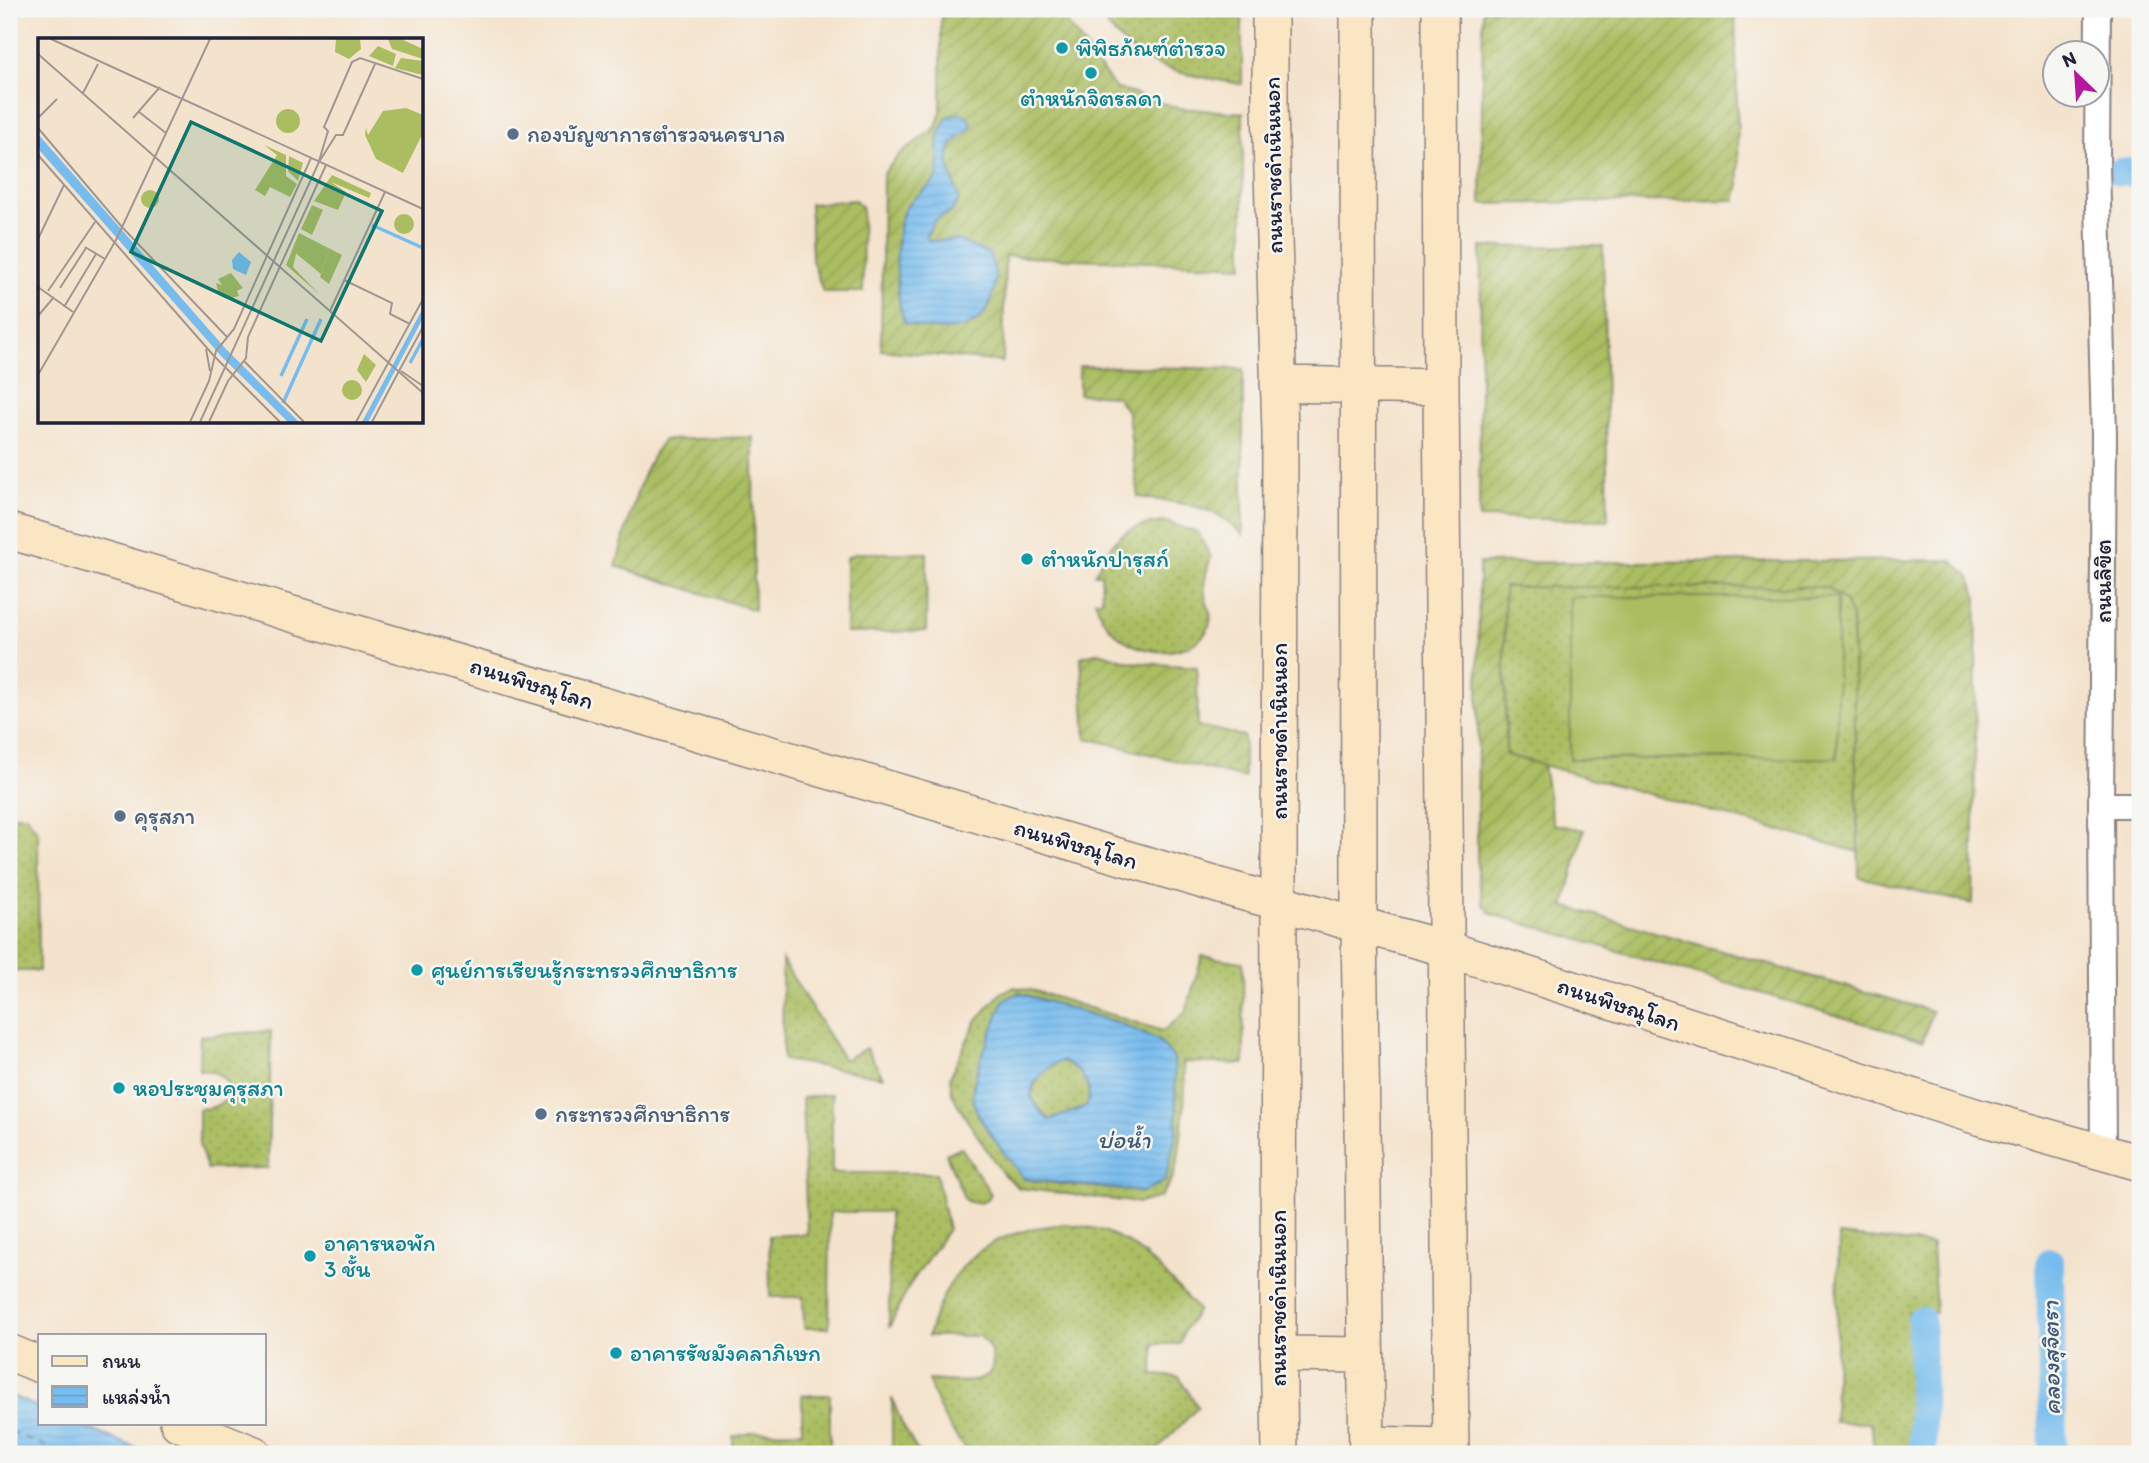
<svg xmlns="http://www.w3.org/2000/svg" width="2149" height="1463" font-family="Itim,'Playpen Sans Thai',sans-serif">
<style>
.grass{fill:url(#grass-dots);stroke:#66704e;stroke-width:2;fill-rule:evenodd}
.garden{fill:url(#garden-furrows);stroke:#66704e;stroke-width:2}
.pitch{fill:#aabd61;stroke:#66704e;stroke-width:2}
.water{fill:url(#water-rules);stroke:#4c6f94;stroke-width:2;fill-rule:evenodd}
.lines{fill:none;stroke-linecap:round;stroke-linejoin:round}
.canal{stroke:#76bcee;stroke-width:28}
.ferry{stroke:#3f587a;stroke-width:2;stroke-dasharray:9 7;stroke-linecap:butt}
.street-casing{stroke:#8b8284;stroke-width:28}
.secondary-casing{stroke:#8b8284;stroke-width:38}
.street{stroke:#fff;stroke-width:24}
.secondary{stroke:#fbe6c4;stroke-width:35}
.culture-dot{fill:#0f9aa8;stroke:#f6f6f2;stroke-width:2.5}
.service-dot{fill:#5c6f8a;stroke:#f6f6f2;stroke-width:2.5}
.labels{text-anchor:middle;stroke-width:5;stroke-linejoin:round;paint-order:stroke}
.culture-label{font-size:23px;fill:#0d838f;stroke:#f6f6f2;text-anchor:start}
.service-label{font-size:23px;fill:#4e5e75;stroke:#f6f6f2;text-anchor:start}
.street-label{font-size:23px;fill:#22223b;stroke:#f6f6f2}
.water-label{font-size:24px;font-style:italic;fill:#3f587a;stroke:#f6f6f2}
.inset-river{fill:none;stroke:#76bcee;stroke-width:3.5}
.inset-road{fill:none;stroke:#a09692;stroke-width:2}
.view{fill:#0f766e;fill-opacity:0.15;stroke:#0f766e;stroke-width:3.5}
.inset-edge{fill:none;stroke:#22223b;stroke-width:3.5}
</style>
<defs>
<pattern id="grass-dots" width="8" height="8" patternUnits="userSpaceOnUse" patternTransform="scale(1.75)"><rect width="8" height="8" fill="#aabd61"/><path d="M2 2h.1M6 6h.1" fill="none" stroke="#92a255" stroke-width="1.8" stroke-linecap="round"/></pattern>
<pattern id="garden-furrows" width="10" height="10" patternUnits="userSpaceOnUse" patternTransform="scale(1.75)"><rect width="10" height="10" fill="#aabd61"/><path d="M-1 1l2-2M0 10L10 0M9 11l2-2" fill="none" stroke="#92a255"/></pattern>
<pattern id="water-rules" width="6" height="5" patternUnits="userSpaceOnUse" patternTransform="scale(1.75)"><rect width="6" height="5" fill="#76bcee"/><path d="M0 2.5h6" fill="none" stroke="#66a1cd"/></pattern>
</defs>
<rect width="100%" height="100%" fill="#f6f6f2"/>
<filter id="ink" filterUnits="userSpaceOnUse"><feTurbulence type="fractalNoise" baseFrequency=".0143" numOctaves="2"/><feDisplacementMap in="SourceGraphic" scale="14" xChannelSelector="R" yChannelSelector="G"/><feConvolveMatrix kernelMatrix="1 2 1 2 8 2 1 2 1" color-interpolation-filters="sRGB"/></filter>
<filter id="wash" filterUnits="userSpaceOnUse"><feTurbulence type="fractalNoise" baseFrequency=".00686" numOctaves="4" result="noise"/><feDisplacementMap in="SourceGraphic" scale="28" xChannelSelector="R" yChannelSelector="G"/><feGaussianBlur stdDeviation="1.57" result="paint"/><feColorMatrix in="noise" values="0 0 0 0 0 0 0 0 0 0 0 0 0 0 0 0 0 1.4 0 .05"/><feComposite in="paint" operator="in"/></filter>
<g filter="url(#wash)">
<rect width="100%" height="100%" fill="#f4e3cc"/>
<!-- grass -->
<path class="grass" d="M1094,9H1242V84C1208,78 1170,75 1139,55C1121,44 1107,25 1094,9Z
M1166,522L1198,533L1211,557C1207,568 1203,582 1205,594C1206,605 1214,614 1209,626C1205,637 1197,643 1186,647C1157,658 1122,647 1104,620C1100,615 1098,607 1095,600H1102L1101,574H1095C1113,537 1124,525 1166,522Z
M1504,587H1827L1845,601L1852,616L1858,852L1506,755Z
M9,815H26L38,832L39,971H9Z
M1202,956L1243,962L1244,1064L1183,1062C1188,1081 1181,1160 1172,1179C1169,1185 1164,1191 1160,1197L1139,1203L1019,1188L1003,1174L967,1120L952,1094L950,1077L976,1021L1002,992L1015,987L1035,991L1163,1031L1186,1012ZM1019,993L1119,1023L1158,1040L1142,1192L1033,1181L1017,1169L984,1122L973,1085L1004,1000Z
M782,960L844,1060L866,1048L883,1077L783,1060Z
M271,1031L268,1168L207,1169L199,1144V1109C238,1109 238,1070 199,1070L200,1036Z
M1062,1061C1081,1067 1095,1088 1086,1107L1049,1120L1032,1099C1032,1081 1046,1065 1062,1061Z
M832,1094V1173H936L948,1229L909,1286L889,1328V1212H830L829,1328H804L803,1297H770L769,1236L807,1234L802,1098Z
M961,1147L991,1194C985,1205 976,1205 965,1200L946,1154Z
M1067,1224C1083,1226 1100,1228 1115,1236C1148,1251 1174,1284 1198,1310L1184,1331L1180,1344H1154L1153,1375L1179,1377L1198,1407L1153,1454H971C949,1432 938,1409 928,1380C940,1380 967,1384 978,1380C1001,1373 993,1348 980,1336H928C950,1260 988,1230 1067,1224Z
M1839,1235L1932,1245L1936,1313L1908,1312L1913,1454H1875L1870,1423L1834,1422Z
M802,1395H830V1453L733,1454V1437L754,1432L802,1431Z
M892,1398L902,1424L919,1454H892Z"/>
<!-- garden -->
<path class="garden" d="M941,9H1057L1115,88L1178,108L1243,113V266L1005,256L1003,362L881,350L883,174L899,155L936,127L941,111Z
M1483,9H1735L1739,185L1735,200L1481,204Z
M855,200L862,208L863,292H823L812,260L810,204Z
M1603,246L1608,520L1479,518L1481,247Z
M1079,366L1243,369V535C1236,529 1229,522 1221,517C1197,503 1165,501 1138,497L1128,413L1116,396L1079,394Z
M753,437L754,610L616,566C627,530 639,467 664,440Z
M857,553H927L926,631L846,633V558Z
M1951,560L1969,576L1977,596L1973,904L1859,877L1852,617L1845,601L1827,587H1504L1506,755L1543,765L1553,824L1584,830L1564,906L1932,1011L1923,1041L1492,914L1483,904L1477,870L1479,563Z
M1099,652L1130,662L1197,667L1198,726L1244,736V778L1086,738L1081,657Z"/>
<!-- pitch -->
<path class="pitch" d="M1570,597H1837V758L1570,759Z"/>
<!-- water -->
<path class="water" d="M960,113L966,115L972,125C968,133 962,134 956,140C940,159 954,179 959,199L951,212L935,220L926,236L930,241L957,240L989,254C996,269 997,281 992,297C981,337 938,333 905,323C895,302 892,224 907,206C915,195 933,187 938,175C941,164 938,154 938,143C938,134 944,125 947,117Z
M1019,993L1119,1023L1158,1040L1174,1058L1177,1130L1165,1181L1143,1192L1024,1179C1011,1162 976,1119 973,1100C969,1080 996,1022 1004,1000ZM1062,1061C1080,1067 1095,1088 1086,1107L1049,1120C1043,1114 1034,1106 1032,1098C1028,1082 1049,1065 1062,1061Z
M9,1395L40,1408V1423H75L151,1454H9Z"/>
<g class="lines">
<!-- canal -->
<path class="canal" d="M2120,172H2140
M2050,1262L2053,1454
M1921,1320L1923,1454"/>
<!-- ferry -->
<path class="ferry" d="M9,1431L64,1454"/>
</g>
</g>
<g filter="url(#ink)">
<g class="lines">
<!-- street casing -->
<g class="street-casing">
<path id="street" d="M2098,9L2097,165L2104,434L2101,805L2103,1152
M2101,805H2140"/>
</g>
<!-- secondary casing -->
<g class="secondary-casing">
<path id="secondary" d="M1270,9V108L1280,433L1278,1329L1280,1454
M1358,9L1359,925L1367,1454
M1440,9L1441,387L1451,1454
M1278,384L1441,387
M9,531L1241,892L1447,949L1978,1117L2140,1163
M9,1352L40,1365
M1278,1354L1364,1355
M178,1423L254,1454
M1367,1444L1451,1446"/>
</g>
<!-- street -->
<use href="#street" class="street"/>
<!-- secondary -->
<use href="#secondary" class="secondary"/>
</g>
</g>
<!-- markers -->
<g class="culture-dot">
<circle cx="1062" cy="48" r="7"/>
<circle cx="1091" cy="73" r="7"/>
<circle cx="1027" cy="559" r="7"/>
<circle cx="417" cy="970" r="7"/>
<circle cx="119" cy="1088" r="7"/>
<circle cx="310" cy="1256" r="7"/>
<circle cx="616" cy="1353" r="7"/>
</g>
<g class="service-dot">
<circle cx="513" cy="134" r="7"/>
<circle cx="120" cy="816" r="7"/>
<circle cx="541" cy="1114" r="7"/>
</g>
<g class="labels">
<!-- culture labels -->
<g class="culture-label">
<text x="1076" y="56">พิพิธภ้ณฑ์ตำรวจ</text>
<text x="1091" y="106" text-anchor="middle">ตำหนักจิตรลดา</text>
<text x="1041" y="567">ตำหนักปารุสก์</text>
<text x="431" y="978">ศูนย์การเรียนรู้กระทรวงศึกษาธิการ</text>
<text x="133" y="1096">หอประชุมคุรุสภา</text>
<text x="324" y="1251">อาคารหอพัก<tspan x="324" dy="26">3 ชั้น</tspan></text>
<text x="630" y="1361">อาคารรัชมังคลาภิเษก</text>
</g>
<!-- service labels -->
<g class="service-label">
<text x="527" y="142">กองบัญชาการตำรวจนครบาล</text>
<text x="134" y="824">คุรุสภา</text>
<text x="555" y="1122">กระทรวงศึกษาธิการ</text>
</g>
<!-- street labels -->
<g class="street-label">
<text transform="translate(1273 165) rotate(-91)" y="8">ถนนราชดำเนินนอก</text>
<text transform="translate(2103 581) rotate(-90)" y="8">ถนนลิขิต</text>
<text transform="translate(532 683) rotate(17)" y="8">ถนนพิษณุโลก</text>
<text transform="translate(1279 731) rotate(-90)" y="8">ถนนราชดำเนินนอก</text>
<text transform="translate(1076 844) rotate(16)" y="8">ถนนพิษณุโลก</text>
<text transform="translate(1619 1004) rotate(18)" y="8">ถนนพิษณุโลก</text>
<text transform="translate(1278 1298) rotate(-90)" y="8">ถนนราชดำเนินนอก</text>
</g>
<!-- water labels -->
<g class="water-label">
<text x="1124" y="1148">บ่อน้ำ</text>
<text transform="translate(2051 1358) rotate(-91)" y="8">คลองสุจิตรา</text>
</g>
</g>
<!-- overview -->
<g transform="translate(38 38)">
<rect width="385" height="385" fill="#f4e3cc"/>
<path d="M350,1H363L385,11V21L354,11ZM340,8L358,16L355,28L331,18ZM363,20L385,23V37L357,30ZM368,70L385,77V95L365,135L338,121L327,97L328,90L330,97L345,73ZM238 83a12 12 0 1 1 24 0a12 12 0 1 1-24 0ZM251,118L265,125L260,143L250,133ZM103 161a9 9 0 1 1 18 0a9 9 0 1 1-18 0ZM356 186a10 10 0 1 1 20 0a10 10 0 1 1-20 0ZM262,198L291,212L283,236L255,213ZM193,235L205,250L199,253L201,258L189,261L181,257L178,245L184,247L180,241ZM304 352a10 10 0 1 1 20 0a10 10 0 1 1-20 0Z" fill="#aabd61"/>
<path d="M298,1H322L323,11L311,21L297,14ZM226,107L248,117V138L259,146L252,159L232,149L227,158L217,152L239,117ZM294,137L333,155L331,160L293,144L308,154L300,172L276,163ZM274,167L285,172L274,197L263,191ZM261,195L304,217L291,246L282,239L291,212L262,199L255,229L281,256L248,227ZM326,316L338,327L328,344L319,332Z" fill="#aabd61"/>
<path d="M268,202L291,213L285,227L261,216Z" fill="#aabd61"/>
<path d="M0,96L187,310L261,384H250L184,319L2,113ZM201,214L213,224L208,237L195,231L194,222ZM385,270V280L330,384H324Z" fill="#76bcee"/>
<path class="inset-river" d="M0,105L80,194M334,187L385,210M83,199L179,306M372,325L385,301M203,330L255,384M243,338L269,281M245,365L283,281"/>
<path class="inset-road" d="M13,1L385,171M0,16L385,355M45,55L60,26M101,74L128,95M0,80L19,61M95,80L122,49M0,90L84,189L189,299M0,117L176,318L242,384M281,123L290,93L286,89L314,24L322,20L385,41M281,124L298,97H305L337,26M0,201L26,147M47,209L67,221M306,242L354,265L352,276L372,286M0,249L35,274M22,250L48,210M10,253L57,184M26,269L58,216M292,273L347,154M0,278L16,259M168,311L172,333M206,323L266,384M361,333L385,289M363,333L385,348M0,337L78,202L172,1M152,384L171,343L178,313L196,291L273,120M162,384L281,124M171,384L190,343L208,320L210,299L288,127M318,384L385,261M334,384L361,333"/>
<path class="view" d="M153,84L344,173L283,303L93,214Z"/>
<rect width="385" height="385" class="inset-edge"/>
</g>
<!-- margin -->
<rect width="2149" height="1463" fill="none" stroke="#f6f6f2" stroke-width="35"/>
<!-- legend -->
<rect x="38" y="1334" width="228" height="91" fill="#f6f6f2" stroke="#a1a1a9" stroke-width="2"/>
<rect x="52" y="1356" width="35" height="10" fill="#fbe6c4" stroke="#a1a1a9" stroke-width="2"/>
<text x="102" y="1368" font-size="21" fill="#22223b">ถนน</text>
<rect x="52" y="1386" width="35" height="21" fill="url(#water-rules)" stroke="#a1a1a9" stroke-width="2"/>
<text x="102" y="1404" font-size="21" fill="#22223b">แหล่งน้ำ</text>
<!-- north arrow -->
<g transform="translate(2076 74) rotate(335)"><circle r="33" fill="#f6f6f2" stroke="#a1a1a9" stroke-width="2"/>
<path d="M0-5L12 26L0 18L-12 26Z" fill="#b5179e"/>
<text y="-10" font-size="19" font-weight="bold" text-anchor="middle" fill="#22223b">N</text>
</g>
</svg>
